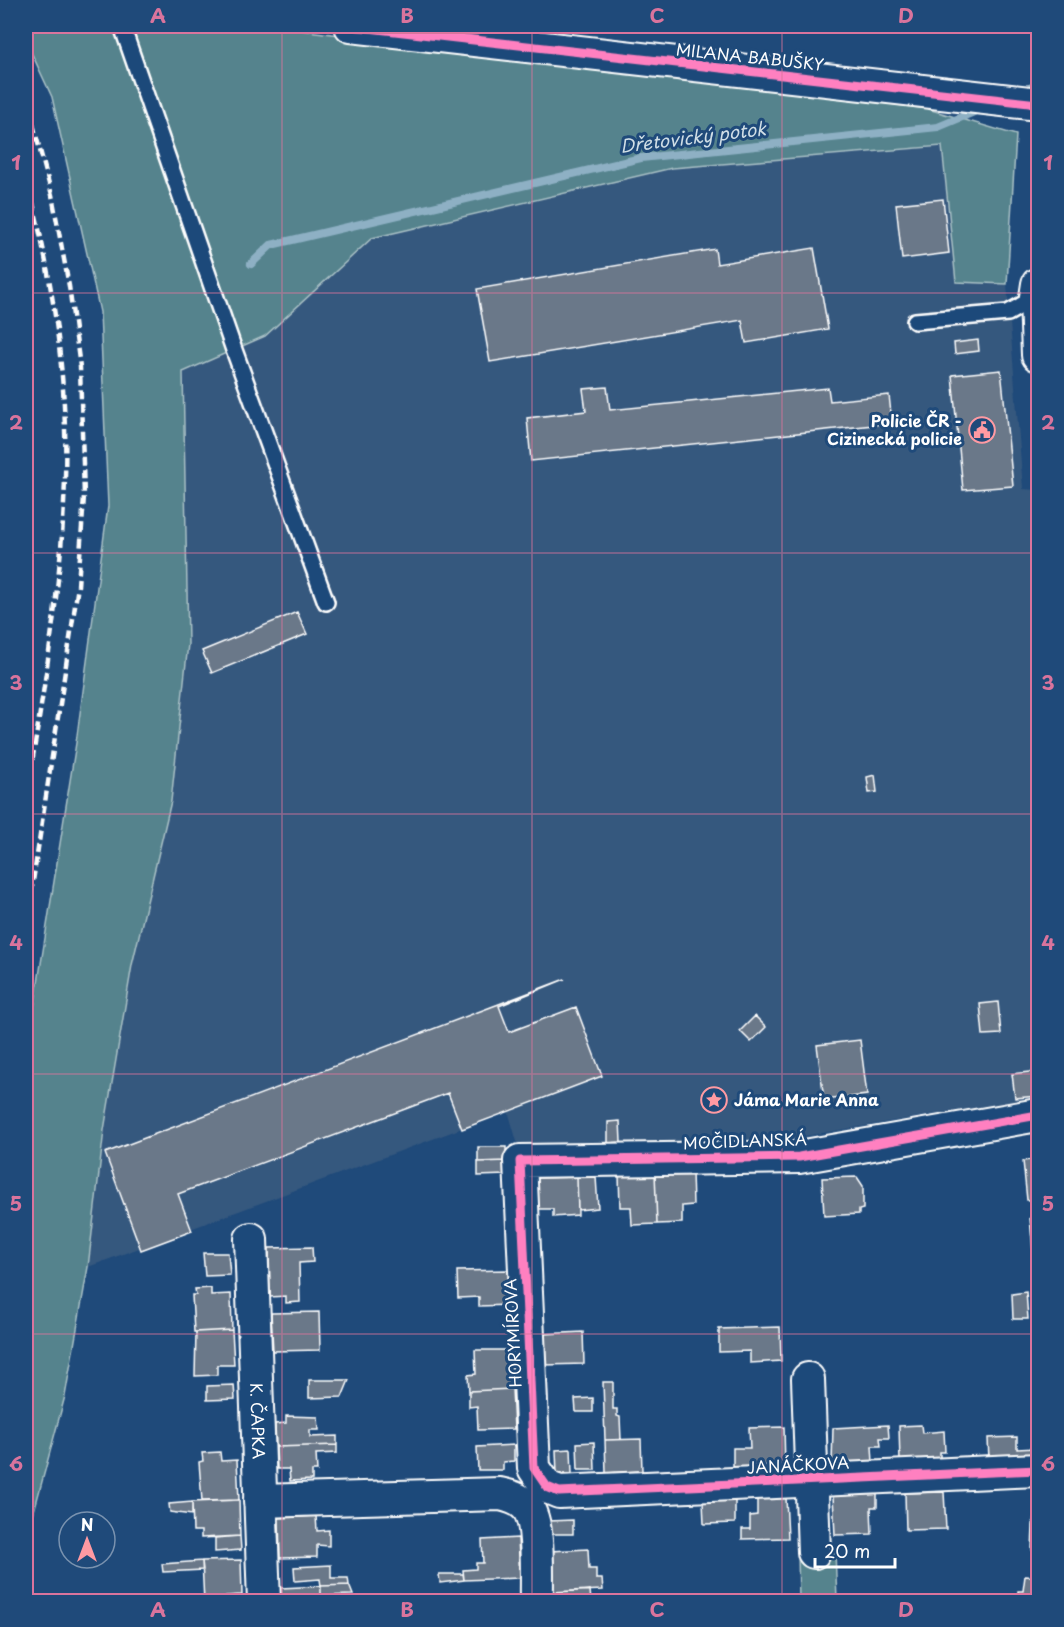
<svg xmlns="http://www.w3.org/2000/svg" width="1064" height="1627" font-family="'Playpen Sans',sans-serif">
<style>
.built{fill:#36587e}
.green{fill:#54838d;stroke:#aac1c6;stroke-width:1.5}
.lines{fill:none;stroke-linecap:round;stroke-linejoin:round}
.stream{stroke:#8eb0c4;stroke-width:8}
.building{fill:#6a7889;stroke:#fff;stroke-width:1.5}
.service-casing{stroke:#fff;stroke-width:20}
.minor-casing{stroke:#fff;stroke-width:36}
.service{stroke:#1f4a7a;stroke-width:15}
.minor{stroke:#1f4a7a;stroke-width:32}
.rail{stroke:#fff;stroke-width:4.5;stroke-dasharray:9 4.5;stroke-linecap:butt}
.cycleway-casing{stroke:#1f4a7a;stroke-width:13}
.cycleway{stroke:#ff80c0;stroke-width:9}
.grid{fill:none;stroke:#da749d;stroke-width:1.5;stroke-opacity:0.55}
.labels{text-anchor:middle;stroke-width:6;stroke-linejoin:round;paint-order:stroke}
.street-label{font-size:16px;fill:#fff;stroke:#1f4a7a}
.poi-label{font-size:16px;font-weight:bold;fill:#fff;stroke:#1f4a7a;text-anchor:end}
.water-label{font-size:18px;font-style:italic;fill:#d0dee6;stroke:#1f4a7a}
.neatline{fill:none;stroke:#da749d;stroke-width:2}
.grid-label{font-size:20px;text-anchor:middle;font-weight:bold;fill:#da749d}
</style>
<rect width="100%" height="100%" fill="#1f4a7a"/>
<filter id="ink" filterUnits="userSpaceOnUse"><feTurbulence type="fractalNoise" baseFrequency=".0167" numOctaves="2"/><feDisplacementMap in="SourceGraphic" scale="12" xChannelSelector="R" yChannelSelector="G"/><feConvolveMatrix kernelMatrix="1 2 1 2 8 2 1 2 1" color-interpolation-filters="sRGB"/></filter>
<g filter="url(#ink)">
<!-- built -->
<path class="built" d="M942,146L956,282L1007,284L1023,489L1038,490V1097L793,1138L518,1145L508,1111L88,1267L104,1130L132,965L171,801L188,644L183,372L265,336L372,238L672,168Z"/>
<!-- green -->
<path class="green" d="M26,26H268L928,109L1016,135L1007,284L956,282L942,146L672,168L372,238L265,336L183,372L188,644L171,801L132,965L104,1130L88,1267L65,1396L26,1541V1058L76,743L108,506L100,312L52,97L26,41Z
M835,1552L837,1600L799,1601L798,1554Z"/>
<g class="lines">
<!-- stream -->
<path class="stream" d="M1023,91L1038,84
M251,264L271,245L641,158L938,127L981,109"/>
</g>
<!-- building -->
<path class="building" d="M943,199L949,253L902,259L896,204Z
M814,248L828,329L746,343L742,320L490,362L477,289L715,249L717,264Z
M978,340L979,351L955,354L954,343Z
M1001,370L1013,486L963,490L952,375Z
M607,387L610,410L828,388L830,401L889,395L892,423L531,461L527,418L586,411L583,389Z
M297,612L307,634L212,673L202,651Z
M875,775L877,792L869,793L867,777Z
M565,979L499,1006L509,1032L576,1007L602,1076L462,1129L448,1093L178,1194L192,1231L141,1250L105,1153Z
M998,1002L1001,1034L983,1035L980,1004Z
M755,1016L766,1027L751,1042L740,1031Z
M860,1040L867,1095L824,1100L817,1045Z
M1038,1071V1096L1015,1098L1012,1074Z
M620,1121L621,1142L608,1143V1122Z
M478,1147H506V1161L478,1162Z
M1038,1159V1199L1027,1200L1023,1161Z
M506,1161V1175L478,1176V1162Z
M692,1172L693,1205L682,1206V1223L657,1224L655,1173Z
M655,1173L657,1224L632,1225L631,1207H620L619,1175Z
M577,1177L578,1215L553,1217V1209H538L537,1178Z
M577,1177H596L598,1208L578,1210Z
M857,1177L863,1186V1209L859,1210V1214L824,1216L822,1178Z
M1038,1217V1264H1034L1030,1218Z
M312,1247L313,1262L299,1263L300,1302L286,1303V1296L270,1297L269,1248Z
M203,1253H228L230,1275L205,1276Z
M1034,1264H1038V1310H1033L1031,1286H1036Z
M509,1270L510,1305L479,1306V1297L458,1298L457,1271Z
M211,1288V1295L231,1294L232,1330L194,1332L192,1295H196L195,1289Z
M1026,1292L1028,1319H1013L1012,1294Z
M319,1312L320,1350L273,1351L271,1313Z
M780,1327L781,1361L750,1363V1351L719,1352V1329Z
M232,1330L234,1365H217V1375L195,1376L196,1332Z
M583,1332L584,1364L544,1365L543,1334Z
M475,1350H511L512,1389L469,1391L468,1375L476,1374Z
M309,1380H349L342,1397L309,1398Z
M603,1382H613V1409H617V1416L620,1417L621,1440H605Z
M234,1385L235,1399L207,1400V1386Z
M512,1389L514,1429L478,1430L477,1406L469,1407V1391Z
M593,1398V1412H576L575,1399Z
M1036,1405H1038V1430H1035Z
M286,1416L318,1417L319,1430H310V1437L337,1436V1445L276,1447L275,1424L286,1423Z
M888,1425L889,1438H880L881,1446H872L873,1463L832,1464L833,1428Z
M921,1425L922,1433L944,1431L945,1452H940V1460L900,1462L899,1426Z
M784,1427L785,1466L733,1468V1448H750L749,1428Z
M1017,1437V1449L1036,1448V1457L989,1459L988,1438Z
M641,1439L642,1471L606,1473L605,1440Z
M594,1442L595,1470H578L577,1443Z
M337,1445V1453L316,1454L317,1471H312V1480L290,1481L289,1469H277L276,1447Z
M514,1445V1461L503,1462V1470H478L477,1447Z
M571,1449L572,1474H557L556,1450Z
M220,1452L221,1461L237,1460L239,1500L202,1501L199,1462L203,1461L202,1453Z
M944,1492L946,1529L906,1530L905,1493Z
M877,1494V1507H871L872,1534L835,1535L833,1496Z
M786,1498L788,1538L742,1539V1529H750V1516L757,1515V1499Z
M239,1500L240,1536L201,1538V1531H193L192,1502Z
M735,1500V1523L704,1524L703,1501Z
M1035,1501H1038V1526H1033Z
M192,1502V1515L170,1512L169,1504Z
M316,1516L317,1531L329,1530V1546L317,1545V1557L280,1558L279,1518Z
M573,1520V1534H549V1521Z
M1033,1526H1038V1551L1032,1550Z
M240,1536L241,1550L215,1552V1538Z
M518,1538L520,1578L464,1580L463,1570L476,1569V1563H483L482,1540Z
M588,1549L589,1569H596V1579H602L603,1590L552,1592L550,1551Z
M241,1560L242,1595L226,1596V1602H204L202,1561Z
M202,1561L203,1570L163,1572L162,1564Z
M331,1565V1578H348L349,1585L321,1586L320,1579L295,1581L294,1567Z
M439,1574H463L464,1580L440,1583Z
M1025,1576L1038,1577V1602H1018V1591H1023Z
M349,1585L353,1595L321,1596V1586Z
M321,1586V1602H282L281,1588Z
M590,1590L591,1602H552V1592Z"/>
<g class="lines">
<!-- service casing -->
<g class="service-casing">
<path id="service" d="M122,26L234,350L326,602
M915,321L1008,313L1036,297"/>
</g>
<!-- minor casing -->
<g class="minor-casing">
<g id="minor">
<path d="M351,26L1038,104"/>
<path d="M1038,284L1036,297L1038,355"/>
<path d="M1038,1115L799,1157L520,1161L534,1468L547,1487L559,1492L1038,1470"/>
<path id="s1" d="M251,1239L264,1602"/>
<path d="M808,1379L814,1552"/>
<path d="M260,1501L500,1494C509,1496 518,1498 525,1505C541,1519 536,1580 537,1602"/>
</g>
</g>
<!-- service -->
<use href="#service" class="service"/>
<!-- minor -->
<use href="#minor" class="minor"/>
<!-- rail -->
<path class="rail" d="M26,98L52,195L69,286L80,367L84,496L78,586L26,927
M26,176C52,273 68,377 65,478C62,586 43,693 26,800"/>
<!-- cycleway casing -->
<g class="cycleway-casing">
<path id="cycleway" d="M351,26L1038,104
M1038,1115L799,1157L520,1161L534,1468L547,1487L559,1492L1038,1470"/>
</g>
<!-- cycleway -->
<use href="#cycleway" class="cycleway"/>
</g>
</g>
<!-- grid -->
<path class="grid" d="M282,26V1602M532,26V1602M782,26V1602M26,293H1038M26,553H1038M26,814H1038M26,1074H1038M26,1334H1038"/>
<!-- icons -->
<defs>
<g id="civic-ring" transform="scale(1.35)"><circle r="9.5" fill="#1f4a7a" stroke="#ff9aa2" stroke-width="1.5"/><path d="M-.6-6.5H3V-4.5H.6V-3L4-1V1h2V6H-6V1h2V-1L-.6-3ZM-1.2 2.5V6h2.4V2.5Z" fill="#ff9aa2"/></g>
<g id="sight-ring" transform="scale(1.35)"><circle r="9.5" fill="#1f4a7a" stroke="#ff9aa2" stroke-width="1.5"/><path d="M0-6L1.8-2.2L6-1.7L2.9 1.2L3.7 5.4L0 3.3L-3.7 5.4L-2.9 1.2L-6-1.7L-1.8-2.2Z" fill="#ff9aa2"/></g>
</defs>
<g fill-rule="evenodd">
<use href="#civic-ring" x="982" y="430"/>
<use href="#sight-ring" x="714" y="1100"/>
</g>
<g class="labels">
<!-- street labels -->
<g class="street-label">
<text transform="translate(750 57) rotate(6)" y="6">MILANA BABUŠKY</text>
<text transform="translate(745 1141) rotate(-2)" y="6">MOČIDLANSKÁ</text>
<text transform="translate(513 1333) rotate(-93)" y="6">HORYMÍROVA</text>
<text dy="6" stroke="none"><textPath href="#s1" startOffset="182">K. ČAPKA</textPath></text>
<text transform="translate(798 1465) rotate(-3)" y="6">JANÁČKOVA</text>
</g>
<!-- poi labels -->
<g class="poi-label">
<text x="962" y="427">Policie ČR -<tspan x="962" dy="18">Cizinecká policie</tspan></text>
<text x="734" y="1106" text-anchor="start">Jáma Marie Anna</text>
</g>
<!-- water labels -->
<g class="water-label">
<text transform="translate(693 138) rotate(-7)" y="6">Dřetovický potok</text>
</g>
</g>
<!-- margin -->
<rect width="1064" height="1627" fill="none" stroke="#1f4a7a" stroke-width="66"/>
<!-- north arrow -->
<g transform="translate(87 1540)"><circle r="28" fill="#1f4a7a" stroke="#7992af" stroke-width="1.5"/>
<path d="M0-4.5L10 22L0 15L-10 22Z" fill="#ff9aa2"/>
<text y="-9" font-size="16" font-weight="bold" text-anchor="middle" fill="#ffffff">N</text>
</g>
<!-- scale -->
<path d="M815 1558v9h80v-9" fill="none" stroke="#ffffff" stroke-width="3"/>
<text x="824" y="1558" font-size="18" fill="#ffffff" stroke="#1f4a7a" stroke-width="4.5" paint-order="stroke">20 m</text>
<rect x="33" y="33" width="998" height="1561" class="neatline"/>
<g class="grid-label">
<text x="158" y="23">A</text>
<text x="407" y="23">B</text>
<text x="657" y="23">C</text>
<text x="906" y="23">D</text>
<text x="16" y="170">1</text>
<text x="1048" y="170">1</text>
<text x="16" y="430">2</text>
<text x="1048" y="430">2</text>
<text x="16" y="690">3</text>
<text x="1048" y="690">3</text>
<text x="16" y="950">4</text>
<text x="1048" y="950">4</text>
<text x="16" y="1211">5</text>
<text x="1048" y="1211">5</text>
<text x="16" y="1471">6</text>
<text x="1048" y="1471">6</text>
<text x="158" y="1617">A</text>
<text x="407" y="1617">B</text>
<text x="657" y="1617">C</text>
<text x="906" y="1617">D</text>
</g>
</svg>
